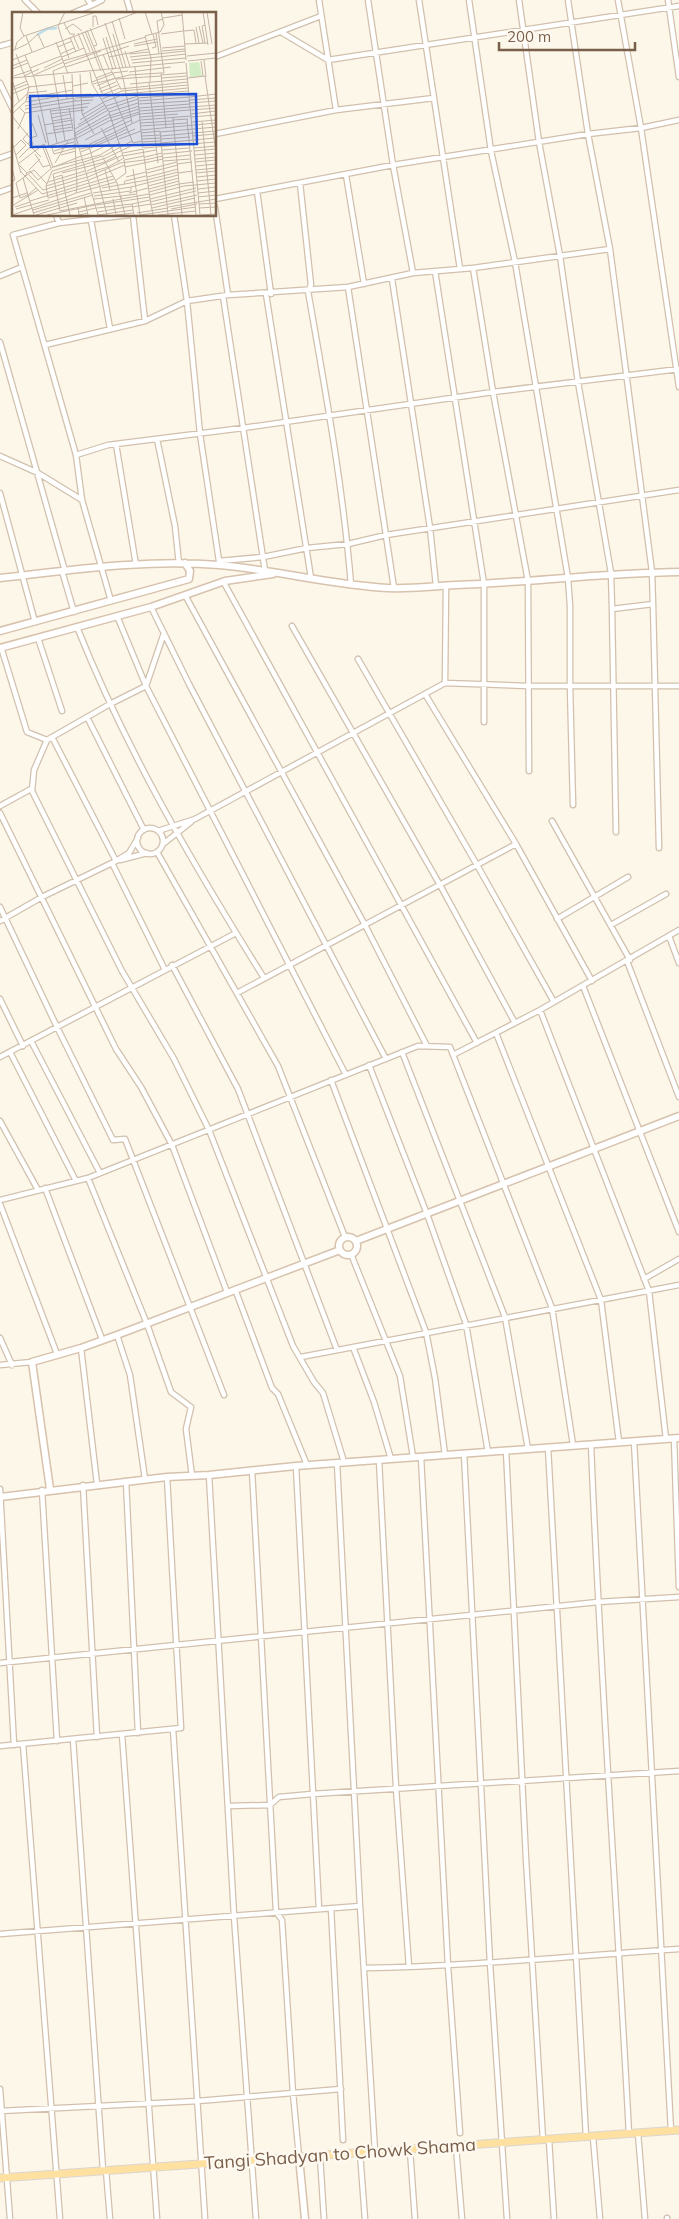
<svg xmlns="http://www.w3.org/2000/svg" width="679" height="2219" font-family="Mulish,sans-serif">
<style>
.lines{fill:none;stroke-linecap:round;stroke-linejoin:round}
.street-casing{stroke:#d1c0ad;stroke-width:7}
.secondary-casing{stroke:#d7c2ad;stroke-width:9}
.primary-casing{stroke:#dcd5d0;stroke-width:9}
.street{stroke:#fff;stroke-width:4.5}
.secondary{stroke:#fff;stroke-width:6}
.primary{stroke:#fee1a0;stroke-width:7}
.labels{text-anchor:middle;stroke-width:4.5;stroke-linejoin:round;paint-order:stroke}
.street-label{font-size:18px;fill:#7a5f4b;stroke:#fffaf1}
.inset-river{fill:none;stroke:#bcdfe9;stroke-width:2.5}
.inset-road{fill:none;stroke:#c5b5a5;stroke-width:1}
.view{fill:#1d4ed8;fill-opacity:0.15;stroke:#1d4ed8;stroke-width:2.5}
.inset-edge{fill:none;stroke:#7a5f4b;stroke-width:2.5}
</style>
<rect width="100%" height="100%" fill="#fdf7e9"/>
<g class="lines">
<!-- street casing -->
<g class="street-casing">
<path id="street" d="M25,0L39,14
M127,0L131,14
M319,0L336,110
M368,0L393,165L413,273
M419,0L460,269
M469,0L491,151L515,262L568,578L570,606V686L573,805
M519,0L539,142L560,256L578,382L611,573L612,609L653,604L652,572L610,249L588,134L568,0
M618,0L641,128L679,387
M668,0L679,77
M92,5L102,0
M71,14L92,5L88,0
M281,32L328,60L679,6
M0,46L14,42
M215,57L321,16
M0,83L14,112
M215,134L336,110L434,98
M0,158L14,153
M346,175L364,284
M300,183L311,285L308,291C325,389 343,486 351,585
M257,191L271,294
M0,192L14,187
M215,199L393,165L588,134L641,128L679,120
M215,207L228,295
M56,215L59,223
M133,215L145,321
M174,215L187,301L200,434L219,561
M91,220L110,329
M435,271L484,584V722
M0,276L22,267
M392,279L430,528L436,586
M348,287L394,588
M266,294L311,578
M223,296L265,571
M0,342L65,571
M45,345L145,321L187,301L228,295L348,287L413,273L473,268L610,249
M157,439L175,526L179,564
M116,444L136,565
M76,455L13,235L59,223L130,215
M0,456L38,473L82,500
M0,493L35,622
M219,565V561L263,557L307,548L348,544L386,535L679,490
M62,571L74,612
M223,581L477,1043
M185,595L365,925L427,1046
M111,601L82,500L76,455L108,445L243,428L493,392L473,268
M653,604L659,848
M151,607L189,684L386,1059
M612,609L616,832
M117,616L146,686L346,1075
M292,626L440,885L515,1023
M77,627C126,750 194,866 264,978
M38,638L62,711
M1,647L27,732L47,740
M358,659L477,865L554,1002
M445,683L446,586
M425,694L516,844L592,981
M87,717L144,830
M52,737L116,861
M529,771L528,581L493,392L679,369
M32,791L34,770L47,740L110,704L146,686L164,633
M0,806L31,789L122,971L174,1059L209,1130L293,1346L314,1382L323,1393L344,1462
M0,813L116,1049L141,1087L172,1145L227,1292
M552,821L630,960
M137 841a13 13 0 1 1 26 0a13 13 0 1 1-26 0Z
M158,831L195,819L445,683L528,686H679
M163,844L191,822
M157,852L278,1066L345,1237
M120,860L147,853
M112,863L165,970
M0,907L57,1027L113,1140L125,1139L224,1395
M557,919L628,877
M0,921L42,897L116,861L129,853L138,838
M611,925L666,894
M669,936L679,963
M627,961L679,1097
M172,965L238,1089L337,1350
M583,986L679,1232
M237,993L516,844
M0,999L23,1046
M540,1010L649,1291L666,1439
M496,1033L601,1300L619,1442
M31,1041L100,1173
M10,1052L76,1181
M402,1052L505,1317L528,1449
M453,1055L540,1010L679,930
M0,1057L236,933
M369,1065L427,1214L466,1324L488,1452
M331,1080L426,1332L435,1378L445,1455
M0,1121L38,1190
M88,1178L147,1324L171,1392L191,1407L186,1429L192,1476
M45,1188L102,1339
M0,1200L88,1178L418,1046L450,1047L552,1308L573,1445
M0,1204L57,1354
M351,1254L400,1376L413,1457
M644,1279L679,1259
M235,1289L272,1388L278,1394L307,1465
M117,1335L130,1375L145,1479
M0,1338L12,1365
M353,1347L374,1402L391,1459
M81,1348L97,1484
M301,1357L679,1285
M0,1365L32,1362
M674,1438L679,1587
M634,1441L671,2131
M591,1444C600,1674 617,1904 629,2134
M548,1447L586,2137
M506,1450L526,1859L543,2140
M464,1453L490,1963L507,2219
M421,1457L448,1966L460,2133
M379,1460L396,1788L409,1967
M337,1463L360,1906L375,2152
M296,1466L319,1909
M252,1470L276,1912L282,1920L293,2093L299,2157
M209,1475L234,1916L256,2219
M126,1481L138,1733
M83,1485L97,1737
M0,1489L14,1745
M42,1490L57,1741
M0,1663L598,1602L679,1597
M173,1729L205,2219
M122,1734L157,2219
M73,1739L103,2170
M23,1744L60,2219
M0,1746L181,1728L167,1477
M229,1806L270,1805L279,1797L312,1794L679,1771
M331,1908L343,2140
M0,1934L360,1906
M364,1968C469,1966 574,1956 679,1949
M0,2089L10,2219
M0,2111L198,2101L341,2089
M638,2133L645,2219
M593,2137L600,2219
M549,2140L554,2219
M456,2147L462,2219
M410,2150L415,2219
M360,2153L365,2219
M320,2156L324,2219
M106,2170L110,2219
M667,2218V2219"/>
</g>
<!-- secondary casing -->
<g class="secondary-casing">
<path id="secondary" d="M0,578C73,570 146,559 219,565C276,570 331,585 388,588C411,589 433,586 456,585C531,582 604,573 679,572
M0,631L189,579L190,571L185,563
M0,648L151,607L225,581L273,574
M339 1246a9 9 0 1 1 18 0a9 9 0 1 1-18 0Z
M356,1241L679,1116
M50,1489L32,1362L81,1348L117,1335L340,1250
M0,1497L167,1477L209,1475L296,1466L679,1438
M299,2157L305,2219"/>
</g>
<!-- primary casing -->
<g class="primary-casing">
<path id="primary" d="M0,2178L679,2130"/>
</g>
<!-- street -->
<use href="#street" class="street"/>
<!-- secondary -->
<use href="#secondary" class="secondary"/>
<!-- primary -->
<use href="#primary" class="primary"/>
</g>
<g class="labels">
<!-- street labels -->
<g class="street-label">
<text transform="translate(340 2154) rotate(-4)" y="6">Tangi Shadyan to Chowk Shama</text>
</g>
</g>
<!-- overview -->
<g transform="translate(12 12)">
<rect width="204" height="204" fill="#fdf7e9"/>
<path d="M187,50L190,64L178,66L177,51Z" fill="#d3edc6"/>
<path class="inset-river" d="M25,23L35,17L45,16"/>
<path class="inset-road" d="M11,0L8,16L12,24L84,0M133,0L140,22M170,0L174,48M191,0L196,33M195,0L200,32M107,6L113,27M151,6L170,3M151,7L145,9L152,61H149L154,116M100,9L114,55M52,11L58,22H63M93,11L111,66L120,111M193,13L190,14L193,31M187,14L191,31M81,15V4H84L86,13M184,15L187,31M78,16L85,33L82,34M53,17L61,12L70,19M75,18L91,58M73,19L89,59M172,19L182,18L184,31M70,20L78,40M148,20L152,13L149,0M66,21L91,83M144,21L147,42M101,22L111,56M149,22L171,19M61,23L67,37M14,24L20,40M58,25L64,40M94,25L104,57M91,26L101,58M50,27L57,46M50,27L46,14L53,0M44,30L56,62M122,32L145,27M173,32L196,31M122,34L145,30M46,35L60,29M140,36L144,35L141,22M150,36L173,34M3,37L5,30L12,24M0,39L15,32L26,22L32,35M113,39L118,55M150,39L173,37M48,42L62,36M91,42L97,57M117,42L137,40M13,43L23,68L37,134L53,129M175,44L204,41M50,45L72,36M97,45L137,37M118,45L173,39M0,48L126,0M119,48L174,42M192,48L194,65M51,49L134,25M176,49L204,46M189,49L191,64M120,51L174,46M174,51L188,203M52,52L89,39M0,54L15,48M53,54L41,59L48,98L76,95M54,55L117,34M123,55L130,129M18,56L49,44M32,56L50,47M0,57L16,51M91,58L121,131L130,129L131,136M99,58L109,77M78,60L80,72L97,100M117,60L159,55M101,61L116,59M68,62L70,101L82,122M22,63L52,50M51,63L55,87M117,63L149,61M149,63L175,61M2,64L20,58M12,64L27,57M0,66L173,50M84,66L100,60M149,66L175,64M176,66L193,64L204,140M104,67L149,64M0,68L7,89M80,70L101,62M137,70L146,151M138,70L139,46L133,24L148,20M81,72L117,63M118,72L175,67M61,74L76,71M85,74L103,66M1,75L15,69M87,77L104,70M108,77L176,70M0,78L16,72M88,80L106,73M15,81L35,79M0,82L17,75L61,70M112,82L176,76M61,83L79,82M90,83L108,76M126,83L176,79M178,85L204,82M14,86L61,78M63,86L82,85M126,86L177,82M90,87L110,79L176,73M178,88L204,86M64,89L81,88M126,89L177,85M14,90L61,82M92,90L112,82M178,91L204,89M127,92L177,89M94,94L126,84M7,95L13,101L78,91M0,96L15,82M57,96L61,117M127,96L178,92M13,97L64,89L61,86L13,94M38,97L45,131M96,97L126,87M179,98L204,96M39,99L48,98L53,129L64,126M127,99L204,93M0,102L14,89L17,75L4,42M39,102L72,98M127,102L178,98M179,102L204,99M26,103L34,131M70,103L92,90M0,104L18,126L25,124L20,111M97,104L127,94M128,105L166,102M179,105L204,103M39,106L59,102M98,106L127,97M161,106L170,203M112,107L127,102M175,107L184,203M68,108L93,93M128,108L179,104M161,108L176,107M40,109L59,106M99,109L127,100M190,109L199,203M180,110L204,108M128,111L161,109M32,113L61,108M66,113L95,95M129,114L175,111M41,115L60,112M89,116L107,150M6,117L13,101M63,117L96,98M41,118L61,115M62,118L86,203M129,118L204,111M148,120L204,115M16,121L11,127L29,145M63,121L97,102M91,121L120,108M129,121L148,119L156,203M34,122L61,118M64,123L98,105M130,124L148,123M149,124L203,119M181,124L203,122M65,126L99,108M107,127L129,119M130,127L149,126M149,127L178,125M73,128L111,108M0,130L9,161M130,130L149,129M149,131L203,126M32,132L41,155M30,133L38,153M39,133L42,142L64,136M121,133L149,132M79,134L115,117M2,135L9,128L14,133L4,143M40,136L62,130M77,136L78,132L128,108M132,136L203,130M182,136L204,134M68,137L77,135L79,141L70,144M131,137L138,187M150,138L177,136M42,139L65,132M182,139L204,137M69,140L123,117M111,141L131,137M23,142L31,155L38,153L39,156M151,142L180,139M49,143L64,139M183,143L204,141M111,144L144,138M90,145L120,129M133,145L150,141M7,146L21,132L19,128L16,132M91,146L105,171L113,203M151,146L178,143M112,147L97,100L126,91M183,147L204,145M133,148L151,144M151,149L178,147M71,150L40,159L34,174L96,155L112,146M72,150L90,144M183,150L204,148M43,151L56,129M165,152L180,150M184,154L204,152M42,155L69,144M113,155L151,147M0,156L3,168L0,169M121,157L128,203M17,158L28,147M93,158L98,178M134,158L165,150M184,158L204,156M75,159L111,143M9,160L13,164L15,161L6,152L32,132M15,161L18,159L26,168L41,155L88,143L108,131M50,161L93,150L104,144M135,161L166,153M166,161L181,159M184,161L204,159M17,163L31,178L75,165M76,165L108,151L132,148M114,165L134,160M135,165L166,157M185,165L204,163M76,168L44,178L48,199L109,187M77,168L113,153M135,168L166,160M103,169L114,161L112,148L132,144M112,169L113,172L135,168M113,169L134,164M185,169L204,167M36,170L73,159M78,171L101,164M167,172L182,170M34,174L36,186L102,167M136,174L167,166M119,175L166,163M24,176L16,183L11,166L13,164L30,182L44,178L41,162L94,146L121,133M90,176L113,172M137,177L167,169M186,177L204,175M137,180L167,172M64,181L104,170M81,181L119,175V179L82,184M117,181L136,176M186,181L204,179M124,182L109,184V187L137,182M138,183L172,174L204,171M72,185L76,203M186,185L204,183M0,186L15,181M82,187L109,184M101,187L104,203M138,187L184,176M138,187L141,203M18,189L77,171M138,190L184,179M187,192L204,191M84,193L138,185M139,193L185,183M0,194L26,178M3,195L18,190M120,195L139,192M156,195L204,187M66,196L67,203L76,201M85,196L120,192M140,196L183,186M187,196L204,195M4,197L37,188M159,197L185,192M21,198L79,181M67,200L84,196M86,200L120,194M21,201L81,183M125,201L156,196M0,203L54,185L50,163L41,166M22,203L16,183L8,186L4,171L22,158L35,172M24,203L65,191M35,203L83,193M58,203L54,185L64,181L65,175L60,62M86,203L121,198M95,203L79,141L97,132M105,203L121,201M122,203L120,192L138,188M128,203L184,195M146,203L184,199M189,203L204,202"/>
<path class="view" d="M184,82L185,132L19,135L18,84Z"/>
<rect width="204" height="204" class="inset-edge"/>
</g>
<!-- scale -->
<path d="M499 42v8h136v-8" fill="none" stroke="#7a5f4b" stroke-width="2.5"/>
<text x="507" y="42" font-size="15" fill="#7a5f4b" stroke="#fffaf1" stroke-width="4" paint-order="stroke">200 m</text>
</svg>
